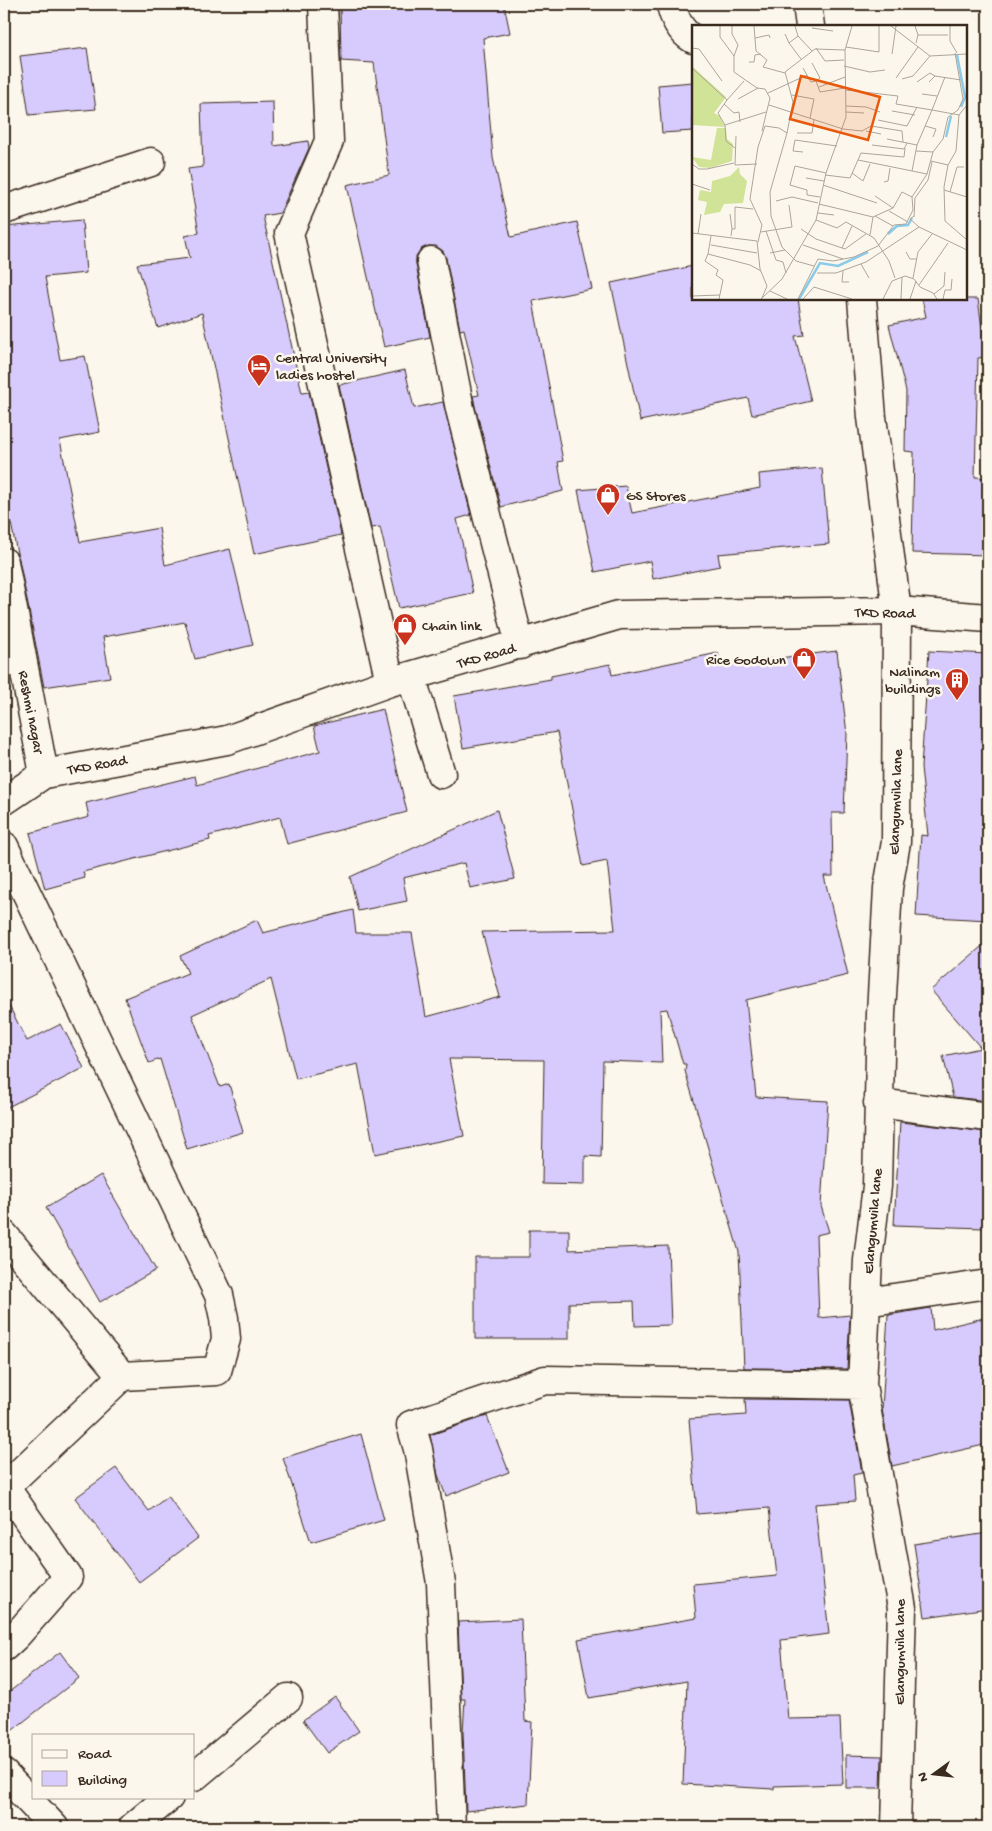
<svg xmlns="http://www.w3.org/2000/svg" width="992" height="1831" font-family="'Gochi Hand',sans-serif">
<style>
.building{fill:#d7cafd;stroke:#3b2a1e}
.lines{fill:none;stroke-linecap:round;stroke-linejoin:round}
.minor-casing{stroke:#3b2a1e;stroke-width:31}
.minor{stroke:#fbf7ec;stroke-width:28}
.labels{text-anchor:middle;stroke-width:5;stroke-linejoin:round;paint-order:stroke}
.poi-label{font-size:15px;fill:#3b2a1e;stroke:#fbf7ec;text-anchor:start}
.street-label{font-size:15px;fill:#3b2a1e;stroke:#fbf7ec}
.inset-river{fill:none;stroke:#8acaeb;stroke-width:2.5}
.inset-road{fill:none;stroke:#aea59a;stroke-width:1}
.view{fill:#e8590c;fill-opacity:0.15;stroke:#e8590c;stroke-width:2.5}
.inset-edge{fill:none;stroke:#3b2a1e;stroke-width:2.5}
</style>
<rect width="100%" height="100%" fill="#fbf7ec"/>
<filter id="ink" filterUnits="userSpaceOnUse"><feTurbulence type="fractalNoise" baseFrequency=".02" numOctaves="2"/><feDisplacementMap in="SourceGraphic" scale="10" xChannelSelector="R" yChannelSelector="G"/><feConvolveMatrix kernelMatrix="1 2 1 2 8 2 1 2 1" color-interpolation-filters="sRGB"/></filter>
<g filter="url(#ink)">
<!-- building -->
<path class="building" d="M340,4H504L510,33L483,38L493,158L511,237L577,222L592,289L533,301L563,461L558,462L563,491L501,507L475,406L473,396L479,395L464,329L460,330L446,258L443,251L436,246H428L421,249L416,256V264L430,337L384,347L347,185L389,175L374,63L341,61Z
M87,48L96,109L29,115L20,56Z
M693,82V131L662,133L658,85Z
M273,102L274,146L308,141L309,148L280,213L263,216L302,393L309,392L341,535L254,554L202,313L158,328L137,264L190,258L185,236L199,233L188,169L203,167L201,104Z
M82,220L86,273L45,277L60,360L85,356L100,432L60,440L80,542L159,528L165,565L230,549L253,645L195,659L185,622L103,637L110,677L44,687L19,559L17,553L4,488V227Z
M693,266V299H798L804,335L795,336L811,401L752,415L748,398L640,421L611,283Z
M922,299H978L986,357L978,358L975,477L988,478V555L912,553L914,452L905,451L906,391L889,325L926,317Z
M405,370L414,408L443,402L471,515L457,519L473,593L399,608L380,527L371,528L339,385Z
M822,468L829,544L718,554L720,566L653,579L650,561L595,572L578,490L626,486L632,513L760,488L759,474Z
M837,651L847,734L844,813H832L833,876H824L848,975L746,1000L756,1097L828,1101L821,1206L829,1232L816,1235L819,1318L850,1315L847,1369L744,1368L739,1252L685,1071L686,1064H683L667,1009L660,1010L662,1063L603,1061L601,1157L585,1156V1185L542,1184L544,1060L449,1059L464,1136L375,1154L358,1064L296,1079L271,979L192,1015L220,1087L229,1084L243,1132L187,1149L160,1059L149,1063L125,998L188,973L180,956L257,920L263,933L353,910L356,933H412L426,1017L500,997L482,932L615,930L607,861L583,866L557,732L463,748L454,696L551,679V676L610,664L612,675L718,653L721,665Z
M929,651L988,654V920L916,916L921,835L928,836L921,767Z
M383,709L407,812L287,844L280,817L209,836L210,840L83,872L85,878L45,889L30,833L89,817L86,803L195,776L197,785L320,751L314,726Z
M497,810L515,879L470,888L464,863L403,878L407,901L358,911L350,877Z
M988,941V1101L953,1097L943,1056L981,1048L931,990Z
M4,996L27,1041L61,1024L84,1068L4,1109Z
M900,1122L988,1132V1188L984,1228L894,1225Z
M101,1175L156,1270L100,1302L46,1208Z
M529,1230H569V1250L668,1246L671,1325L635,1326L634,1301L569,1303V1339H475V1257H529Z
M931,1308L933,1330L988,1317V1444L892,1466L882,1409L888,1315Z
M745,1399L849,1400L862,1473L853,1475L855,1501L815,1504L829,1634L781,1640L788,1719L840,1718L843,1784L774,1786V1789L683,1784L687,1681L589,1698L578,1639L696,1618L693,1584L777,1576L769,1508L697,1514L689,1419L746,1415Z
M487,1416L509,1472L446,1496L438,1475L430,1435Z
M361,1434L384,1520L311,1542L283,1458Z
M116,1468L149,1511L168,1496L198,1538L139,1582L75,1498Z
M988,1533V1608L925,1617L914,1544Z
M521,1619L525,1721L532,1722L528,1804L466,1811L463,1731L465,1699H461L458,1622Z
M60,1652L79,1678L4,1737V1696Z
M335,1697L359,1731L327,1753L303,1720Z
M846,1755L882,1756L881,1788H846Z"/>
<g class="lines">
<!-- minor casing -->
<g class="minor-casing">
<path id="minor" d="M323,4L329,141L289,233L390,682
M671,4C673,17 681,32 693,39
M807,4L810,26
M4,210L151,162
M431,261L460,409L520,645
M862,299L872,417L897,611L896,842L888,888L881,1013L877,1186L868,1260L862,1385L902,1608L896,1827
M4,562L44,774
M411,676L441,774
M4,801L44,774L227,740L390,682L619,615L897,611L988,618
M4,846L219,1295L224,1318L226,1339L217,1371L122,1376L5,1487L68,1577L16,1636L4,1647
M878,1103L988,1117
M4,1235L122,1376
M866,1302L988,1284
M4,1774L54,1827
M194,1777L288,1698
M133,1827L169,1797
M451,1827L441,1583L418,1449L411,1425L545,1380L862,1385"/>
</g>
<!-- minor -->
<use href="#minor" class="minor"/>
</g>
</g>
<!-- icons -->
<defs>
<g id="hotel-pin" transform="scale(1.25)"><path d="M0 17L-7.5 6A9.5 9.5 0 1 1 7.5 6Z" fill="#c8321e" stroke="#fbf7ec"/><path d="M-6-4.5h1.5V1H6V5H4.5V3h-9V5H-6ZM-4 0a1.8 1.8 0 1 1 3.6 0ZM.5 0V-2.5h3Q6-2.5 6 0Z" fill="#fff"/></g>
<g id="shop-pin" transform="scale(1.25)"><path d="M0 17L-7.5 6A9.5 9.5 0 1 1 7.5 6Z" fill="#c8321e" stroke="#fbf7ec"/><path d="M-5-2.5h2.3a2.7 3.5 0 0 1 5.4 0H5L5.5 6h-11ZM-1.5-2.5h3a1.5 2.3 0 0 0-3 0Z" fill="#fff"/></g>
<g id="building-pin" transform="scale(1.25)"><path d="M0 17L-7.5 6A9.5 9.5 0 1 1 7.5 6Z" fill="#c8321e" stroke="#fbf7ec"/><path d="M-4-6H4V6H1V3H-1V6H-4ZM-2.5-4.3h1.7v1.8h-1.7ZM.8-4.3h1.7v1.8H.8ZM-2.5-1h1.7V.8h-1.7ZM.8-1h1.7V.8H.8Z" fill="#fff"/></g>
</defs>
<g fill-rule="evenodd">
<use href="#hotel-pin" x="259" y="366"/>
<use href="#shop-pin" x="608" y="495"/>
<use href="#shop-pin" x="405" y="625"/>
<use href="#shop-pin" x="804" y="659"/>
<use href="#building-pin" x="957" y="680"/>
</g>
<g class="labels">
<!-- poi labels -->
<g class="poi-label">
<text x="276" y="362">Central University<tspan x="276" dy="17">ladies hostel</tspan></text>
<text x="626" y="500">GS Stores</text>
<text x="422" y="630">Chain link</text>
<text x="786" y="664" text-anchor="end">Rice Godown</text>
<text x="940" y="676" text-anchor="end">Nalinam<tspan x="940" dy="17">buildings</tspan></text>
</g>
<!-- street labels -->
<g class="street-label">
<text transform="translate(885 612) rotate(1)" y="5">TKD Road</text>
<text transform="translate(486 655) rotate(-16)" y="5">TKD Road</text>
<text transform="translate(32 712) rotate(79)" y="5">Reshmi nagar</text>
<text transform="translate(97 764) rotate(-10)" y="5">TKD Road</text>
<text transform="translate(895 802) rotate(-88)" y="5">Elangumvila lane</text>
<text transform="translate(872 1221) rotate(-85)" y="5">Elangumvila lane</text>
<text transform="translate(899 1652) rotate(-90)" y="5">Elangumvila lane</text>
</g>
</g>
<!-- overview -->
<g transform="translate(692 25)">
<rect width="275" height="275" fill="#fbf7ec"/>
<path d="M0,41L34,72L22,88L28,91L33,102L0,100ZM25,103H34L35,114L41,119L40,136L18,143L7,142L0,132L19,135ZM47,142L48,149L55,156L51,178L32,179L28,187L12,190L15,177L6,175L8,165L19,167L20,156L38,151Z" fill="#d0e397"/>
<path class="inset-river" d="M265,30L273,72L269,82M254,112L259,91M196,209L205,201L216,200L220,193M107,274L128,238L146,241L176,227"/>
<path class="inset-road" d="M28,1V12L42,31L46,20L40,9V1M62,1L64,26L75,35L71,42L93,48M199,1L238,31L275,29M223,1L226,10L224,18M258,1V16L265,28M120,3L141,6M93,9L97,18L106,11L103,1M226,10H256M106,11L120,26M63,13L77,10L78,13M97,18L109,34M154,22L187,27M0,23L7,24L30,56M124,23L133,36L152,35M187,27V1M200,29L204,1M42,31V47L65,63L73,64L78,73L70,106M57,37H62L63,30L69,29M120,38L128,53L124,56M152,41L178,47L193,45M0,43L35,75L26,88L33,100L34,116L43,123M111,43L119,57L124,56L128,67L153,63M253,52L240,85L267,90M204,53L226,22M210,54L221,51L238,31M225,57L238,48L243,51M237,57L243,51L269,55M127,62L153,52M154,65L206,71L204,79L240,85L225,120L220,146M76,68L115,50M230,69L245,71M100,70L122,74L118,93M46,74L66,63M35,75L52,56M32,79L42,88L47,87L48,97M77,80L151,104L170,106L179,101L210,106L211,117M275,80L267,90L264,126L256,140L252,162L253,196L275,215M154,81L174,82L188,87M200,86L223,90M154,87L172,88M186,95L215,101L225,82M33,100L74,87M233,101L244,104L241,112M174,106L189,109M95,108L101,77L93,47L123,24L153,25M105,108H120L122,95M44,111L43,140L65,139M195,114L225,120M180,120L212,124L215,118M111,127L101,126L103,115L145,121M241,127L251,114L256,92L266,85L271,74L263,28M166,135L169,128L212,132L213,123M239,136L256,140M0,139L7,144H15L42,138M160,148L171,156L178,139M133,150L158,153L166,135L235,149L241,127L224,126M114,153L132,156M192,157L196,156L198,143M0,159L18,165M131,160L185,178M252,165L275,172M258,167L265,142H272M183,171L201,183M128,172L115,170V165L98,160L103,141L134,148M84,176L100,172L126,178M127,179L181,192L201,183L210,167L220,172M197,186L216,197M126,188L142,190M38,189L40,204M183,191L201,201M222,191L218,194L227,202L275,225M222,192L223,173L236,155L240,137M124,195L145,203L154,197L182,213L197,236L203,253M109,204L124,214L153,224L174,209M74,206L84,235L91,237L94,248M69,207L100,202L97,180M0,208L65,216L68,244L75,261L70,273M6,209L9,189M178,210L181,192M19,211L16,229L58,240L69,246M39,211L40,204H43V182L61,184M66,217L70,200L58,174L66,122L73,101L87,103L95,108L78,167L79,191L90,222L104,236L122,241M19,220L65,228M111,220L151,234M150,223L160,201M214,227L218,234H225M78,228L93,225M16,229L13,236L26,245L24,250L31,255L27,274M169,239L177,253M151,246L150,257H157M125,248H144L174,237L227,202M221,253L226,227L240,209M227,260L256,218M78,266L95,274M242,269L252,261L253,247M0,271L28,270M69,274L90,254L124,195L134,148L154,92L153,25L160,1M106,274L126,234L141,236L162,232L186,221L202,200L214,199L221,185L220,172L235,149M111,274L122,262L160,274M191,274L200,256L213,251L222,254L228,262L241,268L245,274M209,274L210,252M218,274L224,256M251,274L253,265H259L260,254"/>
<path class="view" d="M109,51L188,72L176,115L98,94Z"/>
<rect width="275" height="275" class="inset-edge"/>
</g>
<!-- margin -->
<rect width="992" height="1831" fill="none" stroke="#fbf7ec" stroke-width="20"/>
<rect x="10" y="10" width="972" height="1811" fill="none" stroke="#3b2a1e" stroke-width="2" filter="url(#ink)"/>
<!-- legend -->
<rect x="32" y="1734" width="162" height="65" fill="#fbf7ec" stroke="#aea59a"/>
<rect x="42" y="1750" width="25" height="8" fill="#fbf7ec" stroke="#aea59a"/>
<text x="78" y="1758" font-size="15" fill="#3b2a1e">Road</text>
<rect x="42" y="1771" width="25" height="15" fill="#d7cafd" stroke="#aea59a"/>
<text x="78" y="1784" font-size="15" fill="#3b2a1e">Building</text>
<!-- north arrow -->
<g transform="translate(934 1774) rotate(255)" stroke="#fbf7ec" stroke-width="4" paint-order="stroke">
<path d="M0-4L9 19L0 12L-9 19Z" fill="#3b2a1e"/>
<text y="-8" font-size="14" font-weight="bold" text-anchor="middle" fill="#3b2a1e">N</text>
</g>
</svg>
